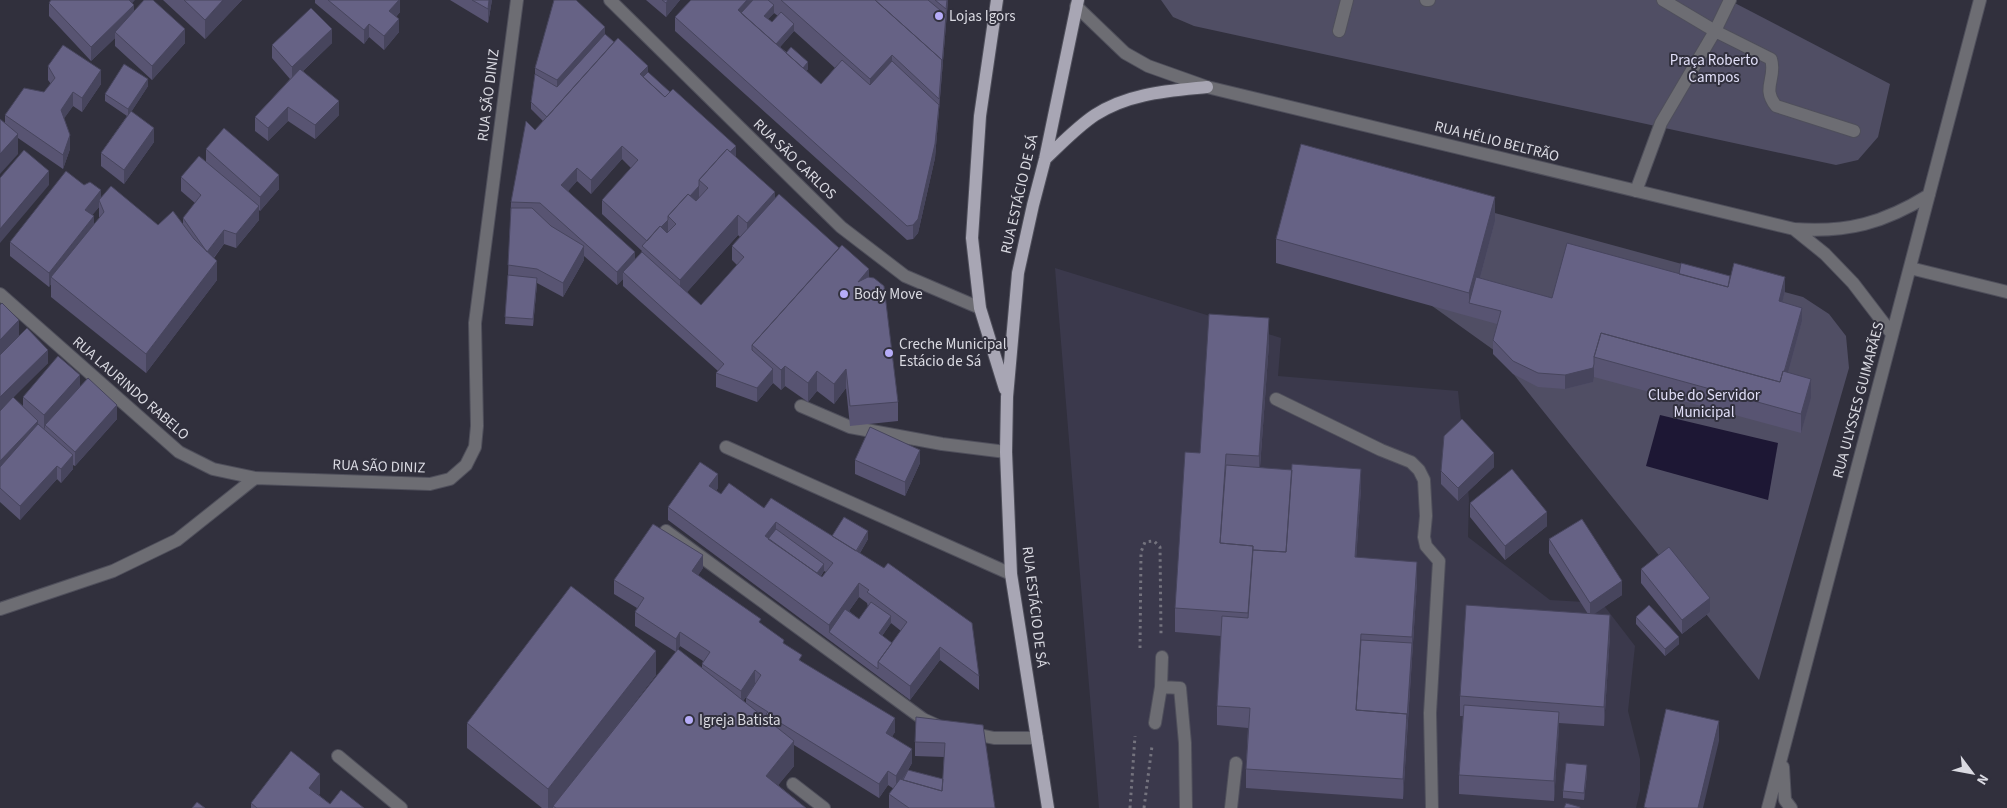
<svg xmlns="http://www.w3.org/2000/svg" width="2007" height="808" font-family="'Source Sans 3',sans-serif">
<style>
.built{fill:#3b394c}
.green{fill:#504e64}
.water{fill:#1d1734}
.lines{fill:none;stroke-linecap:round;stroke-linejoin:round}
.minor-casing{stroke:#4f4f5b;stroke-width:14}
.major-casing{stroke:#4f4f5b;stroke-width:14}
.path{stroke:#74737e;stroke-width:3;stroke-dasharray:2.5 4;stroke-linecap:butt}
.minor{stroke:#6d6d73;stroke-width:12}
.major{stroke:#a8a6b4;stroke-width:12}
.wall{fill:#585472;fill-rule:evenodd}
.shaded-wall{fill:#47455d}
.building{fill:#666285;stroke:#47455d;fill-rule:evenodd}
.poi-dot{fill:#b6acf8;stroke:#31303d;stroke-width:2}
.labels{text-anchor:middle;stroke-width:4;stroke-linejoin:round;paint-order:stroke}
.poi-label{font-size:15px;fill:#dadae2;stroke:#31303d;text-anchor:start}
.park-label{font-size:15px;fill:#e1dff8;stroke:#31303d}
.street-label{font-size:15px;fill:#dadae2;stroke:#31303d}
</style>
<rect width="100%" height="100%" fill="#31303d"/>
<!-- built -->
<path class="built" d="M1055,268L1281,338L1278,376L1458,391L1469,499L1468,537L1550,600L1602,603L1635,646L1628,711L1640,759V791L1636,808H1099Z"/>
<!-- green -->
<path class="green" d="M1161,0H1729L1890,84L1878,137L1858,160L1836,165L1194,26L1173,17Z
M1322,166L1803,297L1829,314L1846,336L1849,368L1759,680L1495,351L1428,303Z"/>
<!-- water -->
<path class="water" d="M1660,415L1778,443L1768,500L1646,466Z"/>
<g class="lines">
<!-- minor casing -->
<g class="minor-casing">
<path id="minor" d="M610,0L841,227L905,276L980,308
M1426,0H1429
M1663,0L1715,31L1771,59C1777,78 1761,88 1776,106L1854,131
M1076,6L1125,53L1148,66L1207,87L1794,229C1847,233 1884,223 1929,195
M1339,31L1347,0
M1636,191L1661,123L1715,31L1730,0
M1794,229L1825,254L1853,283L1892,334
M1910,268L2007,292
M0,294L179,452L213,469L255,478
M1276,399L1381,450L1411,462L1419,470L1424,480L1426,516L1424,537L1426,546L1439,561L1430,713L1432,808
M801,406L850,427L942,444L1006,452
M726,447L1011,574
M666,531L923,719L936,725
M0,609L113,571L177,540L255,478L430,484L450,479L466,465L475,447L477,426L475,323L517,0
M1162,657L1161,687L1180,688L1185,743L1186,808
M1155,723L1161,687
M970,733L994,738H1037
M338,756L401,808
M1783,767L1785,800L1791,808
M793,784L824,808
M1231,808L1236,763
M1768,808L1980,0"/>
</g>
<!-- major casing -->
<g class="major-casing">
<path id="major" d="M997,0L980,116L972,238L980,308L1005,389
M1045,159C1061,144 1077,127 1095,115C1129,93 1168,91 1207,87
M1048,808L1011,574L1006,452L1007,397L1018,273L1033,205L1045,159L1078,0"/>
</g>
<!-- path -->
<path class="path" d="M1140,648L1141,552L1145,542L1154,541L1160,547L1161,634
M1130,808L1135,736
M1144,808L1152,746"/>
<!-- minor -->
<use href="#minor" class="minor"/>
<!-- major -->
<use href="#major" class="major"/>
</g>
<!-- wall -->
<path class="wall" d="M163,0H242L205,39Z
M315,0H400V12L396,17L399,32L384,50L369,37L364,44L315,3Z
M450,0H492L488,23Z
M646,0H680L666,17Z
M691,0H948L935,158L918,233L913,239L907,240L675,31V17ZM774,13L778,16L772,22L768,19ZM794,31L835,68L821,84L806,71L808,69L780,47Z
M49,3H132L134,11L185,43L152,80L115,46V38L91,61L49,16Z
M605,34L648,72L736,157L775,198L869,277L898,402V421L850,426L846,388L834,404L817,391L808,402L785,386L781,390L773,383L757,402L716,387V373L718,371L623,286V279L617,285L584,256V260L563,297L537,283L533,326L505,324L508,275L511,202L543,121L531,109V102L535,74V68ZM622,159L631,168L602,200V214L642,251L635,260L568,191L577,181L591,194ZM738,235L740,237L732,246V260L737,265L701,305L687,292Z
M332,43L303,71L339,115L315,139L288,121L268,141L255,131V117L290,79L272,58V45Z
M48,66L101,84L82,112L73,106L64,118L70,149L63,169L18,138V154L5,123V115L44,92L51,84L48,80Z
M148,86L131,112L154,142L124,184L101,166V153L127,116L105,101V94Z
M206,149L279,189L260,211L259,210V220L236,248L224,244L214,258L217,280L146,373L51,297V284L49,287L10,256V242L84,185L101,197L158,225L183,224V218L195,203L181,191V177L206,161ZM99,207V219L94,225L92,215Z
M1495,221L1480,278L1552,298L1679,274L1785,291L1782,302L1802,321L1788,373L1811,398L1801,433L1594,377L1593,382L1565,389L1538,387L1513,374L1493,354V340L1497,324L1276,263V239Z
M19,336L48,363L13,397L23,406V397L80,386L117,419L75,466L73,465V469L61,483L57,479L20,520L0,502V411Z
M1269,343L1260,467L1361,488L1356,558L1417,581L1403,799L1246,788V769L1248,728L1217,725V706L1221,636L1175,632V608L1200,453Z
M855,460L920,463L905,496L855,474Z
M1494,467L1458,501L1441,484V471Z
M718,488L716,491L721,494L764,508L832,536L868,539L860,553L979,676V690L940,660L910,700L668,520V507ZM824,571L826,572L822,577L821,576ZM859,597L867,603L868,607L859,619L849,611ZM891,623L901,631L892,643L882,636Z
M1470,503L1547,526L1505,560L1470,517Z
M1549,539L1622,595L1593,614L1610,635L1604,726L1559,723L1554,801L1459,794V775L1463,716H1460V696L1588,614L1549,553Z
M703,568L698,575L761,624L784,644L802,662L895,732L892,736L912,763L908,770L943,779L944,757L915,756V742L983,725L995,808H889V794L894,789L888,785L879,798L794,745V766L778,785L806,808H553V807L552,808H542L467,748V723L656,675L584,768L676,652L635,626V612L637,608L614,594V580ZM680,646L703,661L702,664V668L677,651ZM750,692L746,698V703L743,701Z
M1641,569L1710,612L1682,634L1641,583Z
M1636,617L1679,644L1665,656L1636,624Z
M1587,773L1584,800L1563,798V791Z
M320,793L319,795L330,804L364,808H251V803Z"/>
<!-- shaded-wall -->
<path class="shaded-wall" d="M129,0H135L129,7Z
M223,0H242L205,39V20Z
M399,0H400V12L389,25V11Z
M489,0H492L488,23V9Z
M668,0H680L666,17V3Z
M747,0H760L742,20L738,10Z
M947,0H948L935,158L918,233L913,239V225L939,105Z
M134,5V19L115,32V38L91,61V47Z
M774,5V13L764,23V16Z
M399,19V32L384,50V36Z
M369,24V37L364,44V30Z
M794,24V31L773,55V48Z
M605,27V41L557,94V80Z
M185,29V43L152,80V66Z
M332,29V43L292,81V67Z
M892,55V75L870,99V79Z
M808,62V69L799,78V71Z
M648,66V79L644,84L640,74Z
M101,70V84L82,112V98Z
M148,79V86L128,117V109Z
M73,92V106L61,123V110Z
M339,101V115L315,139V125Z
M288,107V121L268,141V128Z
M154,128V142L124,184V170Z
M18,134V154L0,174V154Z
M70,135V149L63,169V155Z
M622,146V159L591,194V180Z
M736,146V159L702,182Z
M577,168V181L561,199V185Z
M49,171V185L0,243V229Z
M279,175V189L260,211V197Z
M699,186V199L676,224L670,218Z
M101,190V204L99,200V207L85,224V210Z
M775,192V212L747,243V223Z
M1495,197V221L1473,304L1469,303V293Z
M259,206V220L236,248V234Z
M738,215V235L680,300V280Z
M94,216V230L51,277V284L49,287V273Z
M668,220V234L648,242Z
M224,230V244L207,266V252Z
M584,246V260L563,297V283Z
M635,252V266L623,272V279L617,285V272Z
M217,261V280L146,373V354Z
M869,269V288L858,282Z
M1785,277V291L1779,315V301Z
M537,278V285L533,326V319Z
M1802,308V321L1780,402V388Z
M1269,318V343L1259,481V456Z
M19,320V340L0,359V340Z
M48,350V363L0,411V397Z
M1594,364V377L1593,382L1565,389V375Z
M785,366V386L781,390V370Z
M773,369V383L757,402V388Z
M846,369V388L834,404V384Z
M817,371V391L808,402V383Z
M80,375V388L45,425V428L44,429V415Z
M1811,379V398L1801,433V414Z
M117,405V419L75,466V452Z
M38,421V435L0,475V461Z
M920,450V463L905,496V482Z
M1494,453V467L1458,501V488Z
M73,455V469L61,483V469Z
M57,466V479L20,520V506Z
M1361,469V488L1355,577V557Z
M718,474V488L709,500V486Z
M1547,512V526L1505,560V546Z
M776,522V536L769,545L765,536Z
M868,531V539L854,563V556Z
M703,555V568L692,585V571Z
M1417,562V581L1412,657V637Z
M824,564V571L814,585V577Z
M1622,581V595L1590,617V603Z
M859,583V597L832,635L829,632V625Z
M1710,598V612L1682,634V620Z
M1610,615V635L1604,726V707Z
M891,616V623L879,640V633Z
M680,632V646L676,653V639Z
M1679,637V644L1665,656V649Z
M1412,643V657L1407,733V719Z
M940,647V660L910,700V686Z
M656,651V675L552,808H548V789Z
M755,670V684L741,704V691Z
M1559,712V731L1554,801V781Z
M1407,714V733L1403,799V779Z
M895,718V732L886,746V733Z
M1719,721V741L1703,808H1698Z
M794,741V766L766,800V776Z
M912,749V763L896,790V776Z
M1587,765V773L1584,800V793Z
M888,771V785L879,798V784Z
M320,774V793L309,807V788Z"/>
<!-- building -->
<path class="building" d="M51,0H129L134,5L91,47L49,3Z
M144,0H153L185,29L152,66L115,32Z
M184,0H223L205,20Z
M328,0H399L389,11L399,19L384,36L369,24L364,30Z
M472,0H489L488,9Z
M554,0H576L605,27L557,80L535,68Z
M662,0H668L666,3Z
M691,0H747L738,10L821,84L842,60L870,85L892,61L939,105L935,144L918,219L913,225L907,226L675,17Z
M753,0H768L774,5L764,16L772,22L781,12L794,24L776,44L741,13Z
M781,0H875L942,60L939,99L892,55L870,79Z
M875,0H928L946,15L942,65V60Z
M935,0H947L946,9Z
M311,8L332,29L292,67L272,45Z
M605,34L614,42L547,117L531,102L535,74L557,87Z
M618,38L648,66L640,74L665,97L673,89L736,146L730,152L727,149L699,180V186L690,196L688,194L668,216V220L661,227L660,226L647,241L602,200L638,160L622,146L591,180L577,168L561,185L635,252L617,272L540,203L511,202L526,121L535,130Z
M63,45L101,70L82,98L73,92L61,110L70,135L63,155L5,115L24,88L44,92L55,78L48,66Z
M791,47L808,62L803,68L786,53Z
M124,64L148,79L128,109L105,94Z
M300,69L339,101L315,125L288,107L268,128L255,117Z
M648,72L670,92L665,97L643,77Z
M131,111L154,128L124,170L101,153Z
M0,119L18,134L0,154Z
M224,128L279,175L260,197L206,149Z
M1301,144L1495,197L1469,293L1276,239Z
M727,149L775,192L747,223L738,215L680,280L642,246L660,226L667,233L676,224L668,216L688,194L696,201L708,188L699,180Z
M24,150L49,171L0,229V178Z
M199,156L259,206L236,234L224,230L207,252L183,218L201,195L181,177Z
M66,171L84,185L90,182L101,190L85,210L94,216L49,273L10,242Z
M111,186L158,225L173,211L194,239L217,261L146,354L51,277L104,212L99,200Z
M779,194L839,248L752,345V350L773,369L757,388L716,373L724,364L623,272L642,252L701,305L744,257L732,246Z
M511,208H532L551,226L584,246L563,283L537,269L508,265Z
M1567,243L1728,287L1734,263L1785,277L1779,301L1802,308L1784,372L1783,371L1780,382L1601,333L1594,357V364L1593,368L1565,375L1538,373L1513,361L1493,340L1501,311L1469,303L1476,277L1552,298Z
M842,245L869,269L858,282L868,277L874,278L884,286L898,402L850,406L846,369L834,384L817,371L808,383L785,366L781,370L752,345Z
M1681,263L1730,276L1728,287L1679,274Z
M508,275L537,278L533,319L505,317Z
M2,303L19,320L0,340V305Z
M1209,314L1269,318L1259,456L1226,454L1220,543L1253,546L1248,613L1175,608L1185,452L1200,453Z
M27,328L48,350L0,397V355Z
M1601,333L1780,382L1783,371L1811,379L1801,414L1594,357Z
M58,356L80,375L44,415L23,397Z
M88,378L117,405L75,452L45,425Z
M13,397L38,421L0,461V411Z
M1462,419L1494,453L1458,488L1441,471L1444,436Z
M38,424L73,455L61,469L57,466L20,506L0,488V467Z
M870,427L920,450L905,482L855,460Z
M700,462L718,474L709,486L721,494L729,483L764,508L771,498L884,568L888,563L972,623L979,676L940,647L910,686L878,662L907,622L867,592L869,590L859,583L829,625L668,507ZM776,522L833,563L822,577L765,536Z
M1292,464L1361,469L1355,557L1417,562L1412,637L1361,634L1356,710L1407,714L1403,779L1246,769L1250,708L1217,706L1222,616L1248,618L1253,550L1286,552Z
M1226,465L1292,470L1286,552L1253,550V546L1220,543Z
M1512,469L1547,512L1505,546L1470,503Z
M844,517L868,531L856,551L832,536Z
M1582,519L1622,581L1590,603L1549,539Z
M653,524L703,555L692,571L761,619L759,622L784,640L783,643L802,655L799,660L895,718L886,733L912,749L896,776L888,771L879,784L766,714L768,712L746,698L761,675L755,670L741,691L702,664L710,652L680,632L676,639L635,612L644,598L614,580Z
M776,529L824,564L817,573L768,539Z
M1669,547L1710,598L1682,620L1641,569Z
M571,586L656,651L548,789L467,723Z
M871,602L891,616L879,633L892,643L878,662V669L829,632L845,609L859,619Z
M1466,605L1610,615L1604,707L1460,696Z
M1649,605L1679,637L1665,649L1636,617Z
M1361,640L1412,643L1407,719V714L1356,710Z
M678,649L794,741L766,776L806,808H556L553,806Z
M1464,705L1559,712L1554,781L1459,775Z
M1666,709L1719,721L1698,808H1647L1644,807Z
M916,717L983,725L995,808H909L889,794L900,779L942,791L945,743L915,742Z
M291,751L320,774L309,788L330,804L341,790L364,808H257L251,803Z
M1566,763L1587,765L1584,793L1563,791Z
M908,770L943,779L942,791L903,780Z
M197,802L205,808H192Z
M1566,803L1580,807V808H1564Z"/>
<!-- markers -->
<g class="poi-dot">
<circle cx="939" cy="16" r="5"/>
<circle cx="844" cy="294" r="5"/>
<circle cx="889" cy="353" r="5"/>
<circle cx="689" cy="720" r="5"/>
</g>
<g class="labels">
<!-- poi labels -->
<g class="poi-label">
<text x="949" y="21">Lojas Igors</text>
<text x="854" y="299">Body Move</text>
<text x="899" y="349">Creche Municipal<tspan x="899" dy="17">Estácio de Sá</tspan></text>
<text x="699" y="725">Igreja Batista</text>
</g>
<!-- park labels -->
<g class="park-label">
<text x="1714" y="65">Praça Roberto<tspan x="1714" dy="17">Campos</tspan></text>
<text x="1704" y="400">Clube do Servidor<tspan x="1704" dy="17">Municipal</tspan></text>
</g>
<!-- street labels -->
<g class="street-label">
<text transform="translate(488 95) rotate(-83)" y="5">RUA SÃO DINIZ</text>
<text transform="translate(1497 141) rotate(14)" y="5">RUA HÉLIO BELTRÃO</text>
<text transform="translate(795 159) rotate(44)" y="5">RUA SÃO CARLOS</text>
<text transform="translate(1019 194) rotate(-77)" y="5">RUA ESTÁCIO DE SÁ</text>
<text transform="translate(131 388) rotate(41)" y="5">RUA LAURINDO RABELO</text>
<text transform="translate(1858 400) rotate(-75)" y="5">RUA ULYSSES GUIMARÃES</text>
<text transform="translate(379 466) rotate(2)" y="5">RUA SÃO DINIZ</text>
<text transform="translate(1035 607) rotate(83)" y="5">RUA ESTÁCIO DE SÁ</text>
</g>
</g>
<!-- north arrow -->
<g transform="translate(1972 773) rotate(122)" stroke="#31303d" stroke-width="4" paint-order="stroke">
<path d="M0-4L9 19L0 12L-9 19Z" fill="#dadae2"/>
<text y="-8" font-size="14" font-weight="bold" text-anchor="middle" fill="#dadae2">N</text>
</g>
</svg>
